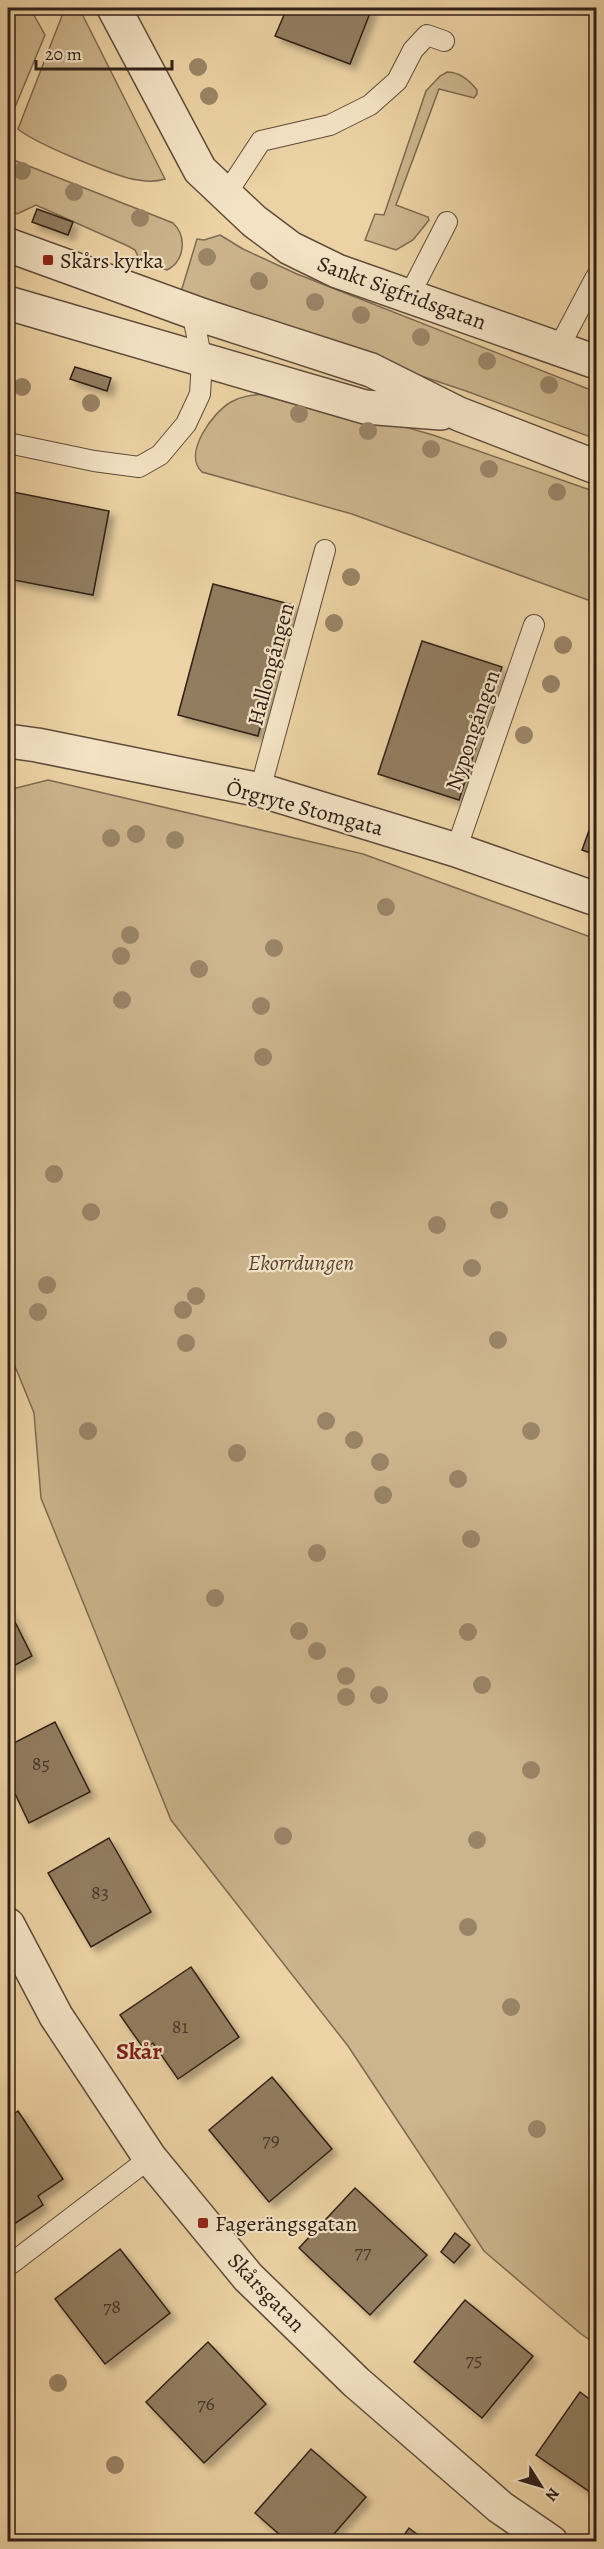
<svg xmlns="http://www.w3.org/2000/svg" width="604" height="2549" font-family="Alegreya,serif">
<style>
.green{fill:#ccb48c;stroke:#7e6a52;stroke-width:1.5}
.building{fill:#927d61;stroke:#302018;stroke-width:1.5;filter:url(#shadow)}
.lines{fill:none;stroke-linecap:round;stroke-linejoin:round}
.service-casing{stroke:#5f4c3b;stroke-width:22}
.minor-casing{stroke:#5f4c3b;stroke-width:36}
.tertiary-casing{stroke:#5f4c3b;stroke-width:36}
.service{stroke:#f3e2c4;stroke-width:20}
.minor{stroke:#f3e2c4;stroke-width:33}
.tertiary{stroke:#f3e2c4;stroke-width:33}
.tree{fill:#9a8467}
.poi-dot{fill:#8f2418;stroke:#f3e2c4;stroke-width:2}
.labels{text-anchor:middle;stroke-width:4.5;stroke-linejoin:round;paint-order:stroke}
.number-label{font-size:20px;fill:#48372a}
.poi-label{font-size:22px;fill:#302018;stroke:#f3e2c4;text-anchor:start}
.street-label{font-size:22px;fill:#302018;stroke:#f3e2c4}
.park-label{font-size:22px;font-style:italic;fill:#574535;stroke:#f3e2c4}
.neighbourhood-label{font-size:24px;font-weight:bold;fill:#7a1f14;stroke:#f3e2c4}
</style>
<defs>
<filter id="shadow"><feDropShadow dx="5.5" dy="5.5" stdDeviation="3" flood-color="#0004"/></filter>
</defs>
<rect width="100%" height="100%" fill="#ecd2a4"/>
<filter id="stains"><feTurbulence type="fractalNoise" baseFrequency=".00333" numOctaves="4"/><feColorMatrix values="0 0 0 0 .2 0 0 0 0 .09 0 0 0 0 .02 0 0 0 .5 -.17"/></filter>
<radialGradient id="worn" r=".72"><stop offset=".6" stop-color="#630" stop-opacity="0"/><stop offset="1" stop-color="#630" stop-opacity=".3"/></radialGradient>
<!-- green -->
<path class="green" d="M8,8H30L45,35L8,124Z
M65,8H79L165,179C153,183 140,181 128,178C104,171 36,144 18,129Z
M447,72C459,72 470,81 477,90V94L474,98L439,89L396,205L428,217L429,220L413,240L396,250L365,240L375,214L384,215L426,91L440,76Z
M16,161L173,223C187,236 185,261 167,270L140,261L135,250L128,246L36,205L17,214L8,209V165Z
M220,235L243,249L297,274L596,392V439L466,391L180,295L197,239L204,240Z
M268,394L353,412L433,435L596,492V603L352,514L202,472C182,454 213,412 231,402C243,395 255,395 268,394Z
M48,780L363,854L596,939V2344L581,2334L484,2251L348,2046L171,1820L41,1498L34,1413L8,1349V790Z"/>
<!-- building -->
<path class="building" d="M283,8H372L350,64L275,36L287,8Z
M37,209L73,222L68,235L32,222Z
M75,367L111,378L107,391L70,379Z
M8,491L109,511L93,595L8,579Z
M213,584L293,605L258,736L178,715Z
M422,641L502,667L459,800L378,774Z
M596,811V855L582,850Z
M8,1608L32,1656L8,1669Z
M55,1722L90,1792L29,1823L8,1779V1746Z
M109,1838L151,1912L91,1947L48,1873Z
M191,1967L239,2037L178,2079L153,2043L144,2049L120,2015Z
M272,2077L332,2149L269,2202L209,2130Z
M18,2111L63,2179L38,2196L43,2205L8,2228V2118Z
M355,2188L427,2255L370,2315L299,2248Z
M455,2233L470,2245L454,2263L441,2252Z
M120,2249L170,2313L105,2364L55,2299Z
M465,2300L533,2356L482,2418L414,2362Z
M208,2342L266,2404L204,2463L146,2402Z
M580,2392L596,2404V2496L536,2455Z
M311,2449L366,2497L327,2542H288L255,2513Z
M409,2528L427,2542H399Z"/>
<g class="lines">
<!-- service casing -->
<g class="service-casing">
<path id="service" d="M225,196L261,141L330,125L370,105L397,81L413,50L427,35L444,41
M409,296L447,222
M558,349L596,277
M8,443L94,461L139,467L160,455L186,424L200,394L202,360L192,312
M260,790L325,550
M456,850L534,625
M8,2266L150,2158"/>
</g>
<!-- minor casing -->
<g class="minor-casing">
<path id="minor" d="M114,8L200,170L254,221L290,248L337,271L596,362
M8,741L37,745L260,790L456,850L596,899
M8,1925L56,2016L150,2158L248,2277L356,2382L500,2507L551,2542"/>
</g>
<!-- tertiary casing -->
<g class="tertiary-casing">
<path id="tertiary" d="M8,245L204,316L371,370L459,414L596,467
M8,303L365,407L441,413"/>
</g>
<!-- service -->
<use href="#service" class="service"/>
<!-- minor -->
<use href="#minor" class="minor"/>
<!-- tertiary -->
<use href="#tertiary" class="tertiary"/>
</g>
<!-- trees -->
<g class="tree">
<circle cx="198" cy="67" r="9"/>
<circle cx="209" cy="96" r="9"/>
<circle cx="22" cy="171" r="9"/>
<circle cx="74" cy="192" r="9"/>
<circle cx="140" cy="218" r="9"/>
<circle cx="207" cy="257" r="9"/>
<circle cx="259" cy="281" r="9"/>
<circle cx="315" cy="302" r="9"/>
<circle cx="361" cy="315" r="9"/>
<circle cx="421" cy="337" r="9"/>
<circle cx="487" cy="361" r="9"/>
<circle cx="549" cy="385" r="9"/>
<circle cx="22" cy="387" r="9"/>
<circle cx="91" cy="403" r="9"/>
<circle cx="299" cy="414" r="9"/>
<circle cx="368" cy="431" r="9"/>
<circle cx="431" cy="449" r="9"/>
<circle cx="489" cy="469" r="9"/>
<circle cx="557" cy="492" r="9"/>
<circle cx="351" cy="577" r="9"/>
<circle cx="334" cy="623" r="9"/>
<circle cx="563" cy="645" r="9"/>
<circle cx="551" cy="684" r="9"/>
<circle cx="524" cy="735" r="9"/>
<circle cx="136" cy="834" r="9"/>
<circle cx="111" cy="838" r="9"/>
<circle cx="175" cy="840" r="9"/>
<circle cx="386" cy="907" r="9"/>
<circle cx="130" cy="935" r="9"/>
<circle cx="274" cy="948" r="9"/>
<circle cx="121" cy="956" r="9"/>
<circle cx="199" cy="969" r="9"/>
<circle cx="122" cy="1000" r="9"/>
<circle cx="261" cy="1006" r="9"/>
<circle cx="263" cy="1057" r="9"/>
<circle cx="54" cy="1174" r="9"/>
<circle cx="499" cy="1210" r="9"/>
<circle cx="91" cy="1212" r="9"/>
<circle cx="437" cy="1225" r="9"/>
<circle cx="472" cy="1268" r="9"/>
<circle cx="47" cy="1285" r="9"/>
<circle cx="196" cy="1296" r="9"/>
<circle cx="183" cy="1310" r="9"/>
<circle cx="38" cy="1312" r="9"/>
<circle cx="498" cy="1340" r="9"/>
<circle cx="186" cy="1343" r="9"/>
<circle cx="326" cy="1421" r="9"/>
<circle cx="88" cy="1431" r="9"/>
<circle cx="531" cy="1431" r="9"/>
<circle cx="354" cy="1440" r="9"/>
<circle cx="237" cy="1453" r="9"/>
<circle cx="380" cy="1462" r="9"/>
<circle cx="458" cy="1479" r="9"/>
<circle cx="383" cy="1495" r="9"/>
<circle cx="471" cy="1539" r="9"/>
<circle cx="317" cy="1553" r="9"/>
<circle cx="215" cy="1598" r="9"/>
<circle cx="299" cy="1631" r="9"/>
<circle cx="468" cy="1632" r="9"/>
<circle cx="317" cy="1651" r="9"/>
<circle cx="346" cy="1676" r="9"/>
<circle cx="482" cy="1685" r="9"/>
<circle cx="379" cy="1695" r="9"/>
<circle cx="346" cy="1697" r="9"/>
<circle cx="531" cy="1770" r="9"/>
<circle cx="283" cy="1836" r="9"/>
<circle cx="477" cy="1840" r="9"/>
<circle cx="468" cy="1927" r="9"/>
<circle cx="511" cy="2007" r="9"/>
<circle cx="537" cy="2129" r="9"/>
<circle cx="58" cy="2383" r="9"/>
<circle cx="115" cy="2465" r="9"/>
</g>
<!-- markers -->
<g class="poi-dot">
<rect x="42" y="254" width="12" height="12" rx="3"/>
<rect x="197" y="2217" width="12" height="12" rx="3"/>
</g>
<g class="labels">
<!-- number labels -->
<g class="number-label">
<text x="41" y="1770">85</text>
<text x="100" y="1899">83</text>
<text x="180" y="2033">81</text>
<text x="271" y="2146">79</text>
<text x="363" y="2258">77</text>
<text x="112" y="2313">78</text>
<text x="474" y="2366">75</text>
<text x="206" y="2410">76</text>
</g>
<!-- poi labels -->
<g class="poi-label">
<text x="60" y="268">Skårs kyrka</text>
<text x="215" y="2231">Fagerängsgatan</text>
</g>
<!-- street labels -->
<g class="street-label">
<text transform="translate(402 292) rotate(20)" y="8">Sankt Sigfridsgatan</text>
<text transform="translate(270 664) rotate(-75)" y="8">Hallongången</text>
<text transform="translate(472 730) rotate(-71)" y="8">Nypongången</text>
<text transform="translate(305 807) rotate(15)" y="8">Örgryte Stomgata</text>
<text transform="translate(267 2292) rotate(46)" y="8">Skårsgatan</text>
</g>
<!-- park labels -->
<g class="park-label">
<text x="301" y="1270">Ekorrdungen</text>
</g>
<!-- neighbourhood labels -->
<g class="neighbourhood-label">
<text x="139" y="2059">Skår</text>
</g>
</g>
<!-- margin -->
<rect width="604" height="2549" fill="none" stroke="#ecd2a4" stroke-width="30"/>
<rect x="9" y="9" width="586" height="2531" fill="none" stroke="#302018" stroke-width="3"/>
<rect x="15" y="15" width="574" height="2519" fill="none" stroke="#302018" stroke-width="1.5"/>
<!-- north arrow -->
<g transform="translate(541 2486) rotate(127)" stroke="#f3e2c4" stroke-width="4.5" paint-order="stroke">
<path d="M0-4.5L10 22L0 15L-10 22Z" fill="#302018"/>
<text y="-9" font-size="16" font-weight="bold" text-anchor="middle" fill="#302018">N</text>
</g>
<!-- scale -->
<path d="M36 60v9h136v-9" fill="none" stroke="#302018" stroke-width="3"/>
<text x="45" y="60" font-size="18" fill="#302018" stroke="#f3e2c4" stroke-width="4.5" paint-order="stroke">20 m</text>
<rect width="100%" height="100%" filter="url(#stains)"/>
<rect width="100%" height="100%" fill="url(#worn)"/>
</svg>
